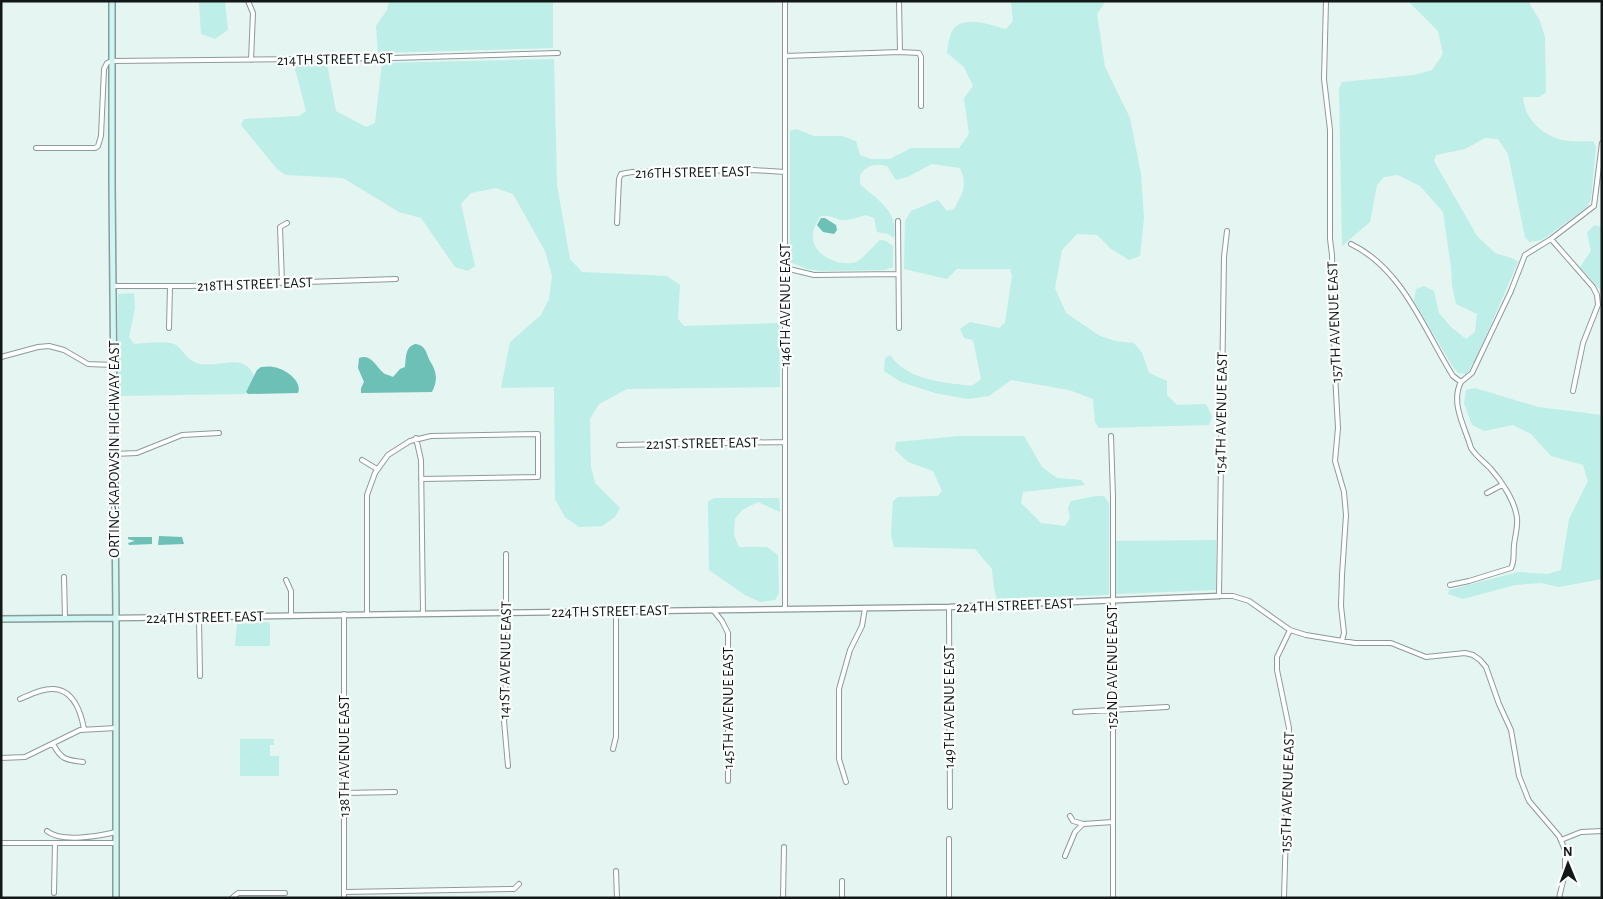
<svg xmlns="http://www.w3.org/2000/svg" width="1603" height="899" font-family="'Alegreya Sans',sans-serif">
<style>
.green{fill:#bdeee7}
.water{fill:#6cc0b6}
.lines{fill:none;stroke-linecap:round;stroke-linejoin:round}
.minor-casing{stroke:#8c9b99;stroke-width:6}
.tertiary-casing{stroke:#8c9b99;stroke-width:7}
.secondary-casing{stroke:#8c9b99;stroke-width:8}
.minor{stroke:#fff;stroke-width:4}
.tertiary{stroke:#fff;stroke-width:4.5}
.secondary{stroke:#cef7f3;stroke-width:5}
.labels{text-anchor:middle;stroke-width:4.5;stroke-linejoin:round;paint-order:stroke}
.street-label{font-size:15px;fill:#121817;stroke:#fcfffe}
</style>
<rect width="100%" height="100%" fill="#e4f5f2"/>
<!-- green -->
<path class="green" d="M199,1H225L228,30L215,39L201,34Z
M389,1H553V48L378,53L376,26L387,10Z
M1011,1H1106L1097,14L1105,67L1130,118L1141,174L1144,218L1140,256L1129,260L1110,248L1097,235L1077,234L1062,250L1055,288L1066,313L1100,336L1115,341L1134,343L1142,353L1149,373L1167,381V395L1177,405L1206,404L1212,416L1209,425L1099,428L1095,422L1093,399L1069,390L1011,380L989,396L968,399L935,393L901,382L884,371L885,358L890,355C908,381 943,382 972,386L981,379L973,340L964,338L960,329L970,322L999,328L1005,323L1012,276L1010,269H957L947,279L904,269L905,221L911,211L938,200L947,211L954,209C963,192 968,186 960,168L932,164L907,177L896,180L887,166C874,163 867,165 860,175V184C877,200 899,211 894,238L888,234L877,232L874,218L866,215C858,217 850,221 841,220C833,218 831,215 821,216C816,223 812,230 813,238C814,257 841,267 856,262C862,260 874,245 880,240L886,241L893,246V267L885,270L821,271L807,269L790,262V131L796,129L814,136H842L856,141L860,155L871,159H890L911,148H959L969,134L964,98L973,86L964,67L947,53C948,48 948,42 950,37C956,11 990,25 1006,29L1013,21Z
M1408,1H1528L1540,21L1545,37L1546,92L1539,97H1523C1524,120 1546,139 1569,141C1577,142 1585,141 1593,141L1596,147L1591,199L1587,207L1542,240L1529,242L1525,237L1508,154L1498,139L1485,138L1465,149L1436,155L1434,161L1477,236L1495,253L1514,259L1518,262L1476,359L1466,374L1458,373L1453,367L1414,301L1416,289L1424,286L1434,291L1439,313L1451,327L1466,339L1475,332L1477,314L1456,304L1452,285L1451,267L1443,212L1420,186L1398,175L1384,177L1377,185L1370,222L1342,246L1339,88L1342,82L1414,75L1432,70L1443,54L1438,31Z
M554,59L557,185L570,259L582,272L667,276L680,285L678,319L684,326L779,323L780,387L627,389L599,404L590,419L591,467L595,483L620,508L615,517L602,526L579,527L565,517L555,499L554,387L501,388L510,342L541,315L549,299L552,276L545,251L513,194L496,188L471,193L461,204L475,266L468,271L455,267L421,218L399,212L343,178L286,175L277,169L241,125L244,119L299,116L306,111L294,65L327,64L336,111L366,127L375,123L382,63Z
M1594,225L1602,227V292L1580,267L1591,251L1587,233Z
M134,293L135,308L129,337L134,344C144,343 168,340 176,345C184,351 186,359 196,363C217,370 243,350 254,376L245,394L118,396V294Z
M1475,388L1538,407L1602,415V579L1559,587L1541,583L1515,585L1463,599L1448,594L1449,590L1518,572L1548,574L1561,570L1569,519L1588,481L1583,465L1551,456L1531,434L1513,425L1484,431L1472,425L1464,403L1466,390Z
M960,436H1024L1042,467L1057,478L1081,480L1085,485L1023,492L1021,503L1041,523L1065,526L1070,518L1068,508L1071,501L1096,496H1104L1109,503V595L997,599L994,588L992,569L975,549L894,547L891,535L893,501L898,497L938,496L942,491L933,471L908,462L895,450L896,442Z
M714,498H779L780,512L758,502L742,510L735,519L734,535L739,547H767L778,555L779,593L775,600L760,602L745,595L709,570L708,502Z
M1216,540V590L1116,594V541Z
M268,622L270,624V646H235L237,624Z
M240,739H274V745H270V756H279V776H240Z"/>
<!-- water -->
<path class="water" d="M821,218H825L836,225L837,230L834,234L823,232L817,225Z
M415,344C426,345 426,353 430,361C437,372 438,380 432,392L361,393V388L364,382L358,368L359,358C372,353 376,368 385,374C386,374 393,377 393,377L400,369L405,367C406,358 405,347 415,344Z
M261,367C265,367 269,366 273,367C284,368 303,381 298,393L248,394L246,392L257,370Z
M159,536L182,537L184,544L158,545Z
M128,537H152V544L129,545L128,543L135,541L128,539Z"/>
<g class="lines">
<!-- minor casing -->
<g class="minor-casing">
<path id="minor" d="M248,1L253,13L251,60
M785,1V609
M899,1L900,52
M1326,1L1324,79L1330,130V239L1332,255L1335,374L1338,428L1335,461L1344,492L1346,515L1342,575L1341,606L1344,633L1342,641
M785,56L900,52L919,53L921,57V106
M36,148H95L98,146L101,136L104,69L107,63L112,61L393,58L558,53
M898,221L899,328
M617,223L619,179L621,174L632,172L753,170L785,172
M1227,231L1224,257L1219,596H1233L1249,601L1290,630L1306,635L1355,643H1391L1426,657L1465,653L1473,655L1480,660L1486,667L1499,704L1511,730L1519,776L1529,801L1559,836L1565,850V873L1559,898
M1551,239L1593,287L1597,295L1598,305L1583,343L1573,391
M1351,244C1403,269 1424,330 1453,376L1461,382
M785,268L814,275L897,274
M282,283L280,227L287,223
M113,286H191L396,279
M169,328L170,286
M1,357L38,347L49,346L64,350L88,364L113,365
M1461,382L1472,373L1511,291L1525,255L1551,239L1594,206L1602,143
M1111,436L1113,497V898
M416,438L421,460L423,613
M619,445L784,442
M114,454L137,453L182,435L219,433
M362,460L377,469
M1487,493L1502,485
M506,554V613L504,618L506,710L504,721L508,766
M64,577L65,618
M286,580L291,591V615
M1450,585L1469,581L1511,568C1515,561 1513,553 1514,545C1515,536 1518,527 1517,518C1515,501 1501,480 1490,468C1483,461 1476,456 1471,448C1465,427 1450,403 1461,382
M949,607L950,807
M713,610L722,621L728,633V781
M367,614V495L375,473L388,455L410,441L431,436L538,434V477L421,479
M199,617L200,676
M20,699C30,695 40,689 51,689C73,688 81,712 84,729
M1075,712L1167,707
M53,744C61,759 65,760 83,762
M613,749L616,737V611
M1,758L25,757L80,730L116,728
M846,782L839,759V689L850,650L862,626L865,608
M344,793L395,792
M1070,816L1073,821L1083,824L1113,822
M47,831C61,843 99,836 116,832
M949,839V898
M1561,840L1581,832L1602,831
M1,843H116
M1065,856L1075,832L1083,824
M616,871L617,898
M842,881V898
M344,892L514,889L519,884
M54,893L55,843
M232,898L238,893H285
M344,898V614
M783,898L784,847
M1284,898L1289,728L1277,670V657L1290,630"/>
</g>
<!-- tertiary casing -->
<g class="tertiary-casing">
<path id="tertiary" d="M116,618L949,607L1219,596"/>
</g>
<!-- secondary casing -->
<g class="secondary-casing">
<path id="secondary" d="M112,1V185L116,618V898
M1,619L116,618"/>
</g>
<!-- minor -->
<use href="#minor" class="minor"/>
<!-- tertiary -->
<use href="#tertiary" class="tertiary"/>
<!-- secondary -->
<use href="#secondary" class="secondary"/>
</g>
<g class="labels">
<!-- street labels -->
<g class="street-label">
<text transform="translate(335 59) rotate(-1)" y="5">214TH STREET EAST</text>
<text transform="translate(693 172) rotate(-1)" y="5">216TH STREET EAST</text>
<text transform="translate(255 284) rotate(-2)" y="5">218TH STREET EAST</text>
<text transform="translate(785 305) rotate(-90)" y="5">146TH AVENUE EAST</text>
<text transform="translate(1334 322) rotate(-92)" y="5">157TH AVENUE EAST</text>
<text transform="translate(1221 413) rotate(-89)" y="5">154TH AVENUE EAST</text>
<text transform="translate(702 443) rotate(-1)" y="5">221ST STREET EAST</text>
<text transform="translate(114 449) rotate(-90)" y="5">ORTING-KAPOWSIN HIGHWAY EAST</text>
<text transform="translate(1015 605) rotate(-2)" y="5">224TH STREET EAST</text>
<text transform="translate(610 611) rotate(-1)" y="5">224TH STREET EAST</text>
<text transform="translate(205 617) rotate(-1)" y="5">224TH STREET EAST</text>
<text transform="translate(505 660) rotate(-89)" y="5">141ST AVENUE EAST</text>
<text transform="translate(1112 667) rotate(-90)" y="5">152ND AVENUE EAST</text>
<text transform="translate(949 707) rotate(-90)" y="5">149TH AVENUE EAST</text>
<text transform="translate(728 708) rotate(-90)" y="5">145TH AVENUE EAST</text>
<text transform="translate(344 756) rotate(-90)" y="5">138TH AVENUE EAST</text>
<text transform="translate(1287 792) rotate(-88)" y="5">155TH AVENUE EAST</text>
</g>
</g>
<!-- border -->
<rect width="1603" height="899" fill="none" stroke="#121817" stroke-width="5"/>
<!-- north arrow -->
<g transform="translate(1568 864) rotate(359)" stroke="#fcfffe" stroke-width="4" paint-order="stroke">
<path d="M0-4L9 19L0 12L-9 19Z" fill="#121817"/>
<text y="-8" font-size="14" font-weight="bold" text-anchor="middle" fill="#121817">N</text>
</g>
</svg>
